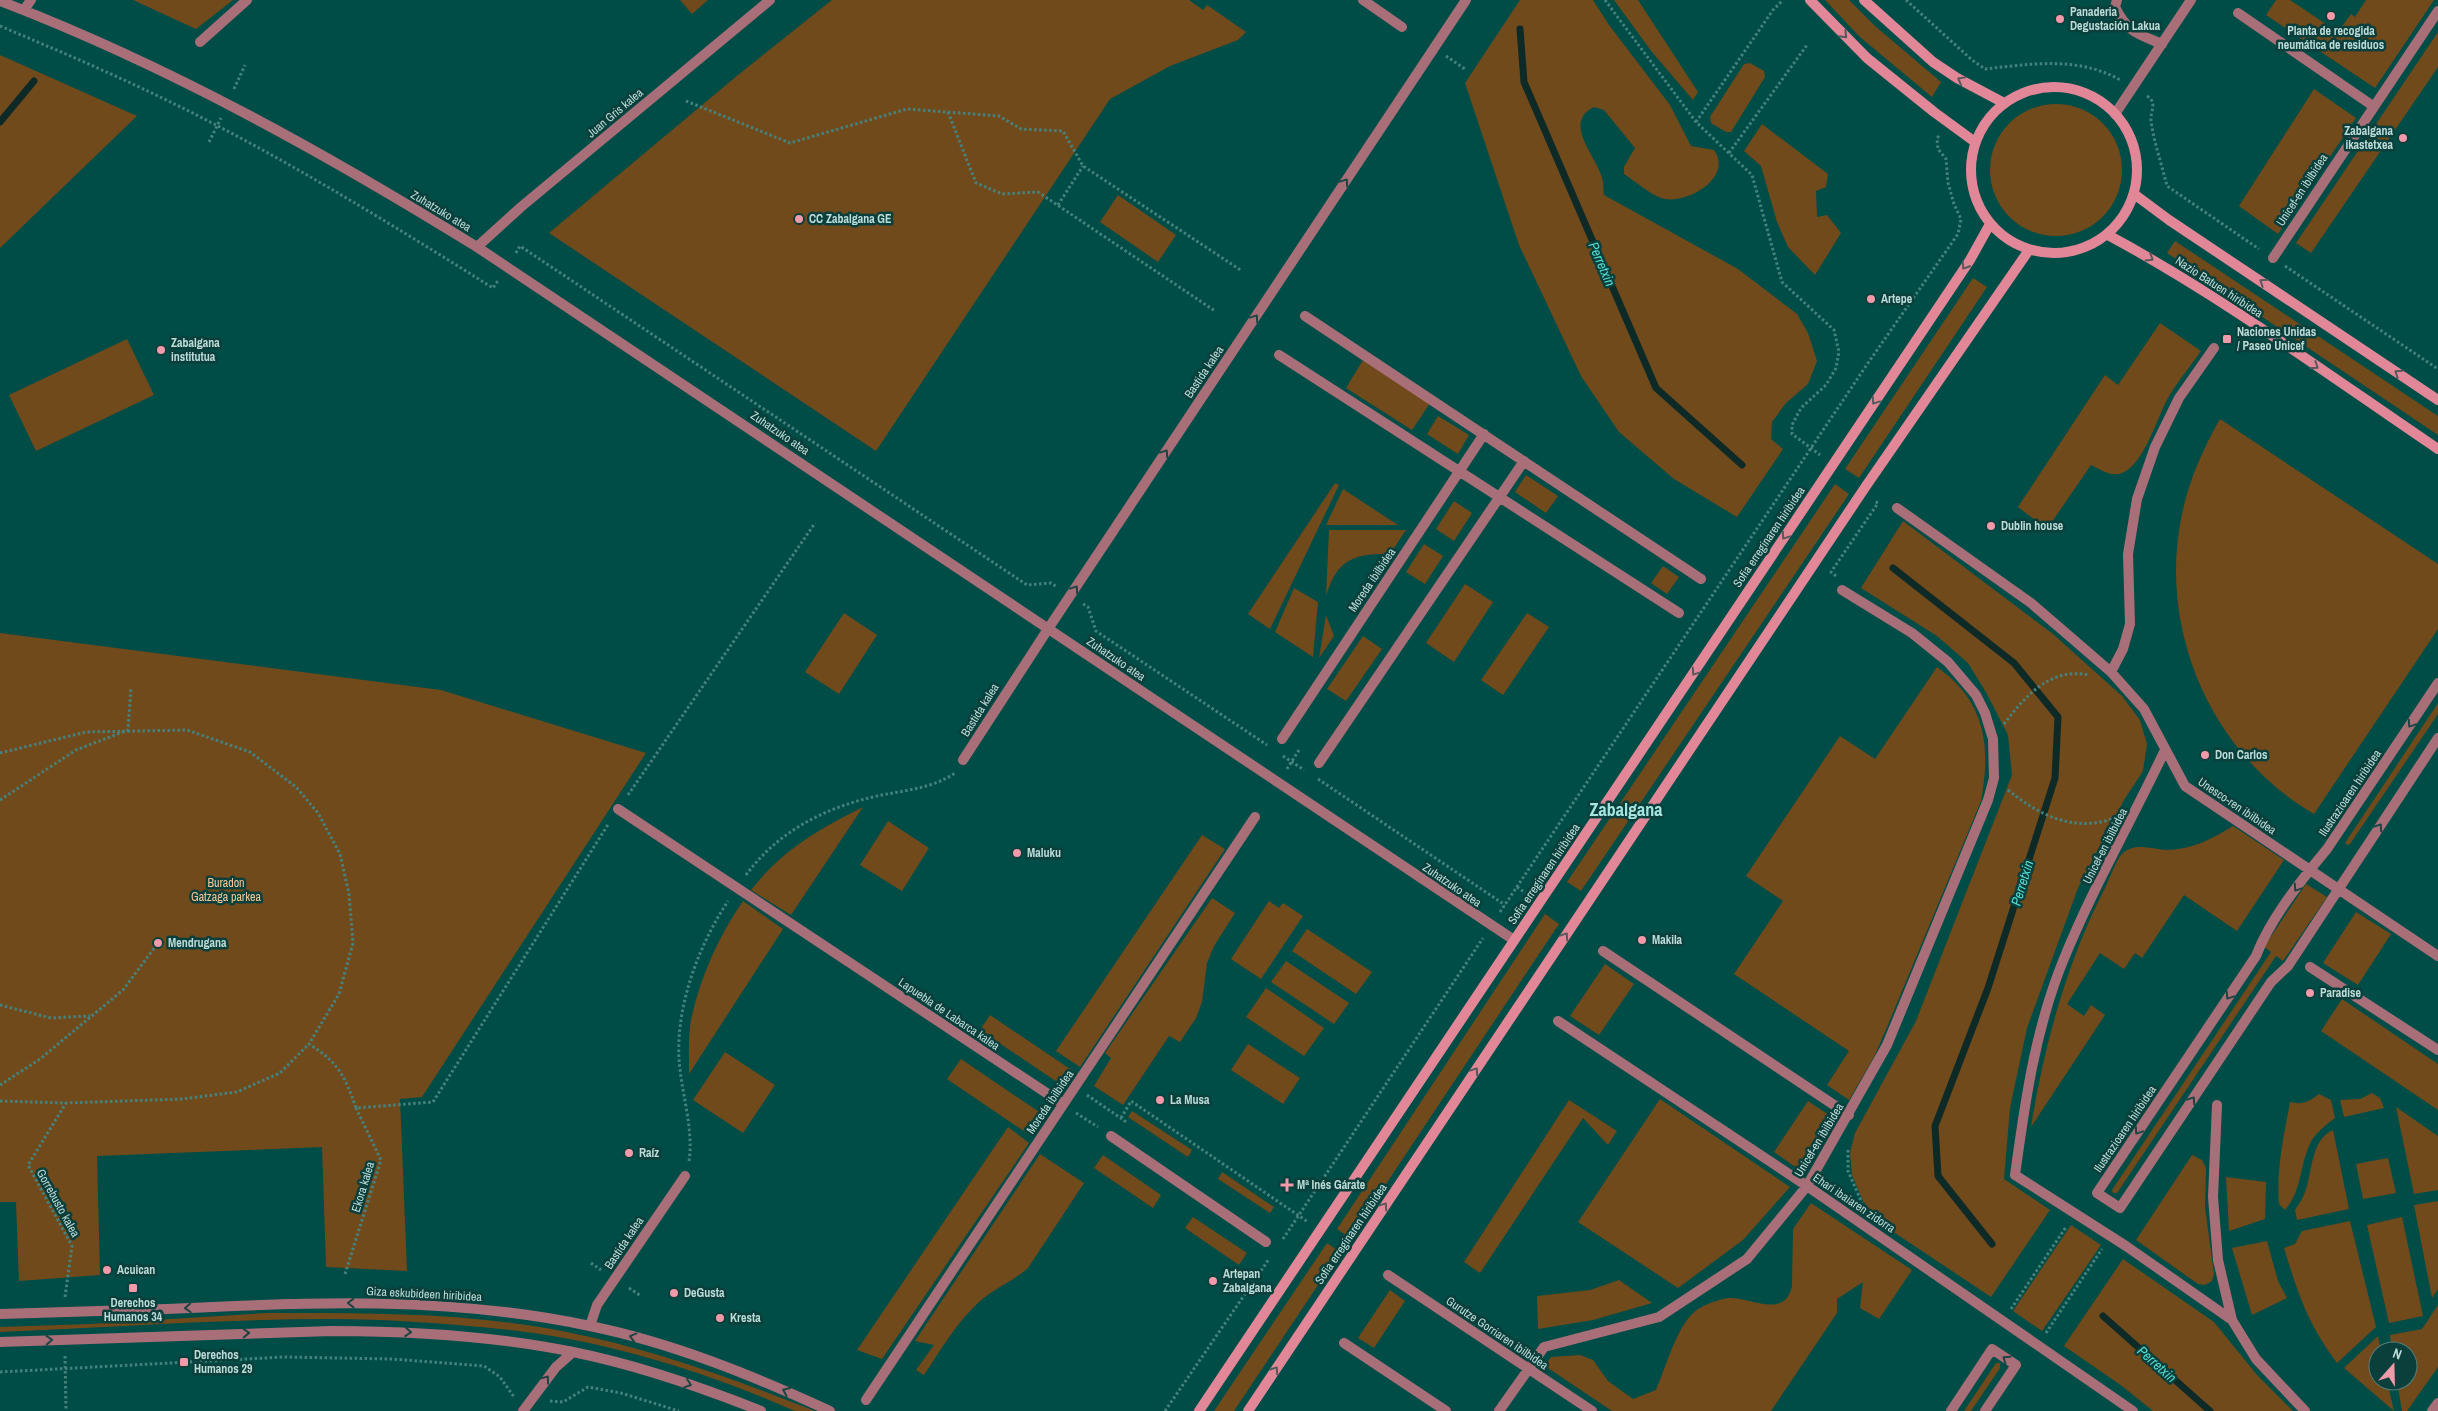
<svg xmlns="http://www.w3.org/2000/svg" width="2438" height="1411" font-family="'Archivo Narrow',sans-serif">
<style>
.green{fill:#714a1b}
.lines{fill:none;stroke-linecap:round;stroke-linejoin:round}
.stream{stroke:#0e2a27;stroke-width:7}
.path{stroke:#46827d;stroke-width:3;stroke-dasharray:2.5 2.5;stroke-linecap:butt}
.lane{stroke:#a96f79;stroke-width:10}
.street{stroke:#a96f79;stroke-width:10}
.secondary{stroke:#e28798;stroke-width:10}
.oneway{stroke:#56585c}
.oneway2{stroke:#1b4442}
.poi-dot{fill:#f39aaa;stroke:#0b3f3c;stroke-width:2}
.labels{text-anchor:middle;stroke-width:5;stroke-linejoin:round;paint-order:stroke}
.poi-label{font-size:12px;font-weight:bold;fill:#bddcd8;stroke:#0b3f3c;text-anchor:start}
.street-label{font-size:12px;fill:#bddcd8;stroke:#0b3f3c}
.park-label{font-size:12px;fill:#f5c89a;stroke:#0b3f3c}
.water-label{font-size:14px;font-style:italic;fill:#52dbd0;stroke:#0b3f3c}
.district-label{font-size:18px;font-weight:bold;fill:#a5e6e0;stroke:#0b3f3c}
</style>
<rect width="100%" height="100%" fill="#004c47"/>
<!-- green -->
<path class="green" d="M133,0H233L196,29Z
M680,0H708L692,14Z
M832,0H1189L1203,10L1207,5L1246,32L1238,40L1170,66L1110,99L876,451L549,233L738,75Z
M1520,0H1593L1609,25L1670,105L1691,146L1714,150C1734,178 1685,206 1661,198C1648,193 1635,181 1624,174V167L1635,148L1604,110L1594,107C1563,122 1594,154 1601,175C1604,181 1603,189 1604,195L1738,269L1797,314L1808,333L1817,361L1808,384L1786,403L1772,422L1771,439L1783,449L1737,517L1674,479L1619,432L1581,376L1519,245L1465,83Z
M1614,0H1638L1698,92L1693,100L1652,52Z
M1825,0H1849L1875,26L1941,82L1932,97L1860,37Z
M2276,0H2290L2338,32L2351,14L2355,17L2366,0H2434L2375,88L2266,15Z
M2438,32V67L2311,253L2296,243Z
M0,55L137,116L0,248Z
M1750,63L1764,71L1765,77L1731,132H1726L1711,123L1710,117L1744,64Z
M2314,89L2356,118L2278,234L2239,206Z
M1990 170a66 66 0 1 1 132 0a66 66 0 1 1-132 0Z
M1762,124L1828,174L1826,187L1816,191L1817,217L1827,215L1841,233L1815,275L1788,247L1777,222L1761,166L1744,151Z
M1118,195L1176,235L1158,262L1100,222Z
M2175,241L2438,416V435L2167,253Z
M1973,278L1987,287L1859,478L1845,469Z
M2160,323L2201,351C2190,367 2177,382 2168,398C2157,417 2143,469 2119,474C2109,476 2100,469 2091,465L2047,529L2018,507L2105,375L2118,385Z
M127,339L154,395L36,451L9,395Z
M1363,360L1430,403L1412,430L1346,388Z
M1438,416L1469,435L1458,454L1427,434Z
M2220,419L2438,564V629L2314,814C2212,755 2157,630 2182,514C2189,480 2203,449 2220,419Z
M1526,475L1558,496L1546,513L1515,492Z
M1335,483L1339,485L1270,629L1248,614Z
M1835,484L1849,494L1581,891L1567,882Z
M1343,489L1398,525H1326Z
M1454,501L1472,513L1454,541L1436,529Z
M1903,521L2053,634L2122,696L2140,720L2147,744L2143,771L2124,800L2078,888L2027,1028L2010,1108L2004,1179L2050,1210L1991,1297L1880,1223L1863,1201L1852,1175L1850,1153L1855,1133L1916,1021L2012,775L2008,735L1987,694L1968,663L1937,636L1861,588Z
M1329,530H1406L1390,554C1353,553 1337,560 1326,596Z
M1424,544L1443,556L1425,584L1406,572Z
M1663,566L1679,577L1667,594L1651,583Z
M1465,584L1493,602L1454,662L1426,643Z
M1294,588L1318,602L1313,657L1275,632Z
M844,613L877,635L839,694L805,672Z
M1527,613L1549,627L1503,695L1481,680Z
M1326,615L1334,636L1319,658Z
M0,633L441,690L646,753L422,1097L400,1099L407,1271L326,1267L322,1147L97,1156L100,1275L19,1281L16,1202H0Z
M1363,636L1382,649L1346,701L1327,689Z
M1937,667C1986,702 1991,746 1981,801L1887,1027L1874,1057L1849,1100L1827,1085L1849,1051L1734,974L1783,901L1746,876L1840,736L1875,759Z
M2438,703V714L2350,844L2347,845L2345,843Z
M863,807L791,915L751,890C781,851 819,829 863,807Z
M888,821L929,848L902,891L860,865Z
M2233,826L2284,860L2237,931L2184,895L2142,958L2135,953L2124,969L2100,953L2067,1004L2084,1016L2091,1005L2105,1015L2031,1127C2044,1045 2067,962 2105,888C2110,878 2115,862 2122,854C2134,842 2152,849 2166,850C2191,850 2212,839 2233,826Z
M1202,835L1225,849L1080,1067L1056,1051Z
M2306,884L2327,897L2283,961L2276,956L2117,1193H2113L2112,1190L2271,952L2264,947Z
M1212,898L1235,913L1214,946L1207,963L1202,1002L1196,1018L1180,1042L1169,1036L1123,1105L1094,1086L1111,1058L1105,1053Z
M743,901L783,929L689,1074C689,1057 688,1037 691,1020C700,978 718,937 743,901Z
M1269,901L1279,908L1283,903L1303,916L1261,979L1231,959Z
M2356,912L2391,934L2358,985L2323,963Z
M1545,914L1559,924L1350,1238L1337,1229Z
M1307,929L1372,972L1356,994L1292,951Z
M1286,961L1349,1003L1334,1024L1271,982Z
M1605,964L1634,984L1599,1035L1570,1016Z
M1266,988L1324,1028L1304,1056L1246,1017Z
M2342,999L2438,1064V1110L2321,1031Z
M990,1015L1076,1073L1066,1088L980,1030Z
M1248,1044L1300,1078L1283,1104L1231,1070Z
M725,1052L775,1085L743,1133L693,1100Z
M961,1059L1045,1116L1031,1136L947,1079Z
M2372,1093L2380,1098L2384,1108L2344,1117L2340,1100L2360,1099Z
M2319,1094L2331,1100L2335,1118C2327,1124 2318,1131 2312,1140C2299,1163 2303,1190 2285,1210L2279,1204C2276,1170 2284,1135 2290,1102C2302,1105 2309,1102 2319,1094Z
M1660,1099L1790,1187L1743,1240L1678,1288L1578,1222Z
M1569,1100L1617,1131L1608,1145L1583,1118L1480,1273L1464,1262Z
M1808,1101L1835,1119L1801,1171L1774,1152Z
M2396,1107L2438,1136V1190L2414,1194Z
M1132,1111L1192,1150L1188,1157L1128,1117Z
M1008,1127L1029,1143L882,1359L857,1350Z
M2333,1130L2349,1209L2297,1220L2295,1210C2298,1205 2301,1201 2303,1197C2313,1177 2309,1140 2333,1130Z
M1040,1154L1084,1183L1028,1268C1013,1281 995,1288 980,1301C957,1322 941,1349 924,1375L916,1370L934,1345L915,1341Z
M1103,1155L1161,1195L1153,1208L1094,1168Z
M2192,1155L2202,1160L2206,1168L2205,1207L2214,1274L2212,1281L2205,1285L2198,1284L2136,1240Z
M2388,1158L2396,1193L2363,1199L2356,1164Z
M1222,1172L1274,1207L1270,1213L1218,1179Z
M2226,1177L2266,1182L2265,1219L2229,1231Z
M2438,1201V1289L2432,1298L2414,1205Z
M1811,1203L1912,1270L1879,1319L1860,1308L1863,1282L1837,1299V1313L1771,1411H1612L1545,1366L1551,1357L1580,1355L1593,1360L1608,1381L1633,1399L1656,1390C1666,1368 1677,1323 1698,1309C1704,1305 1722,1298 1730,1298C1752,1298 1785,1319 1792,1286L1793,1229Z
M1193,1217L1247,1253L1239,1265L1185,1228Z
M2402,1217L2423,1316L2389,1323L2367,1225Z
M2350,1221L2376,1327L2337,1363C2308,1324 2298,1294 2284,1248L2295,1244L2302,1231Z
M2071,1225L2101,1245L2042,1331L2013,1311Z
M2267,1241L2278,1281L2287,1298L2252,1315L2232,1248Z
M1327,1243L1340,1252L1234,1411H1214Z
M2123,1259L2214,1322L2257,1375L2293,1411H2153L2122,1386L2064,1346Z
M1619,1280L1652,1303L1593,1320L1538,1329L1537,1296L1590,1290Z
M1390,1290L1405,1301L1374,1348L1358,1338Z
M2438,1305V1367L2407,1411H2402L2397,1381H2408V1351H2392L2390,1335L2422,1329Z
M266,1313C365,1313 464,1312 562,1331C649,1348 732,1378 815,1411H795C700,1369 594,1337 491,1328C440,1323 383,1319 333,1319C222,1319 111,1327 0,1332V1327L90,1324Z
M2378,1336L2381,1351H2378V1381H2387L2394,1411L2344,1368Z
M1996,1363H2000V1368L1971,1411H1964Z"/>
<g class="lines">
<!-- stream -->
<path class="stream" d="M1520,29L1524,82L1656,388L1742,465
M0,122L34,81
M1893,568L2014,663L2058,717L2055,778L1988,988L1935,1126L1938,1176L1992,1244
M2103,1316L2210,1411"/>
<!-- path -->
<path class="path" d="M1605,0L1696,122L1752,175L1782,282L1834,330L1839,352L1836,368L1826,385L1801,408L1792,425V434L1820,455
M1906,0L1972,60L1985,69C2029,64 2079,56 2120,80
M0,26C52,48 104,70 156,95C273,151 383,219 493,288L499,279
M1446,56L1465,69
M234,89L245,65
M2147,96C2158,103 2150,111 2151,121C2154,143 2162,165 2167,186L2259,249
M686,101L790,143L907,109L999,116L1021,129L1063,131L1083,166L1242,271
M948,112L976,183L1002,194L1038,192L1215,311
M1696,122L1773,10L1783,0
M209,142L221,118
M1729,153L1807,45
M1058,205L1083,166
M516,253L520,246L1027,585L1051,583L1057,587
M2285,266L2438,369
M1836,576L1831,572L1878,503L1874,501
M1083,604L1088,607L1096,631L1267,745
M2004,724C2025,696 2051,667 2088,675
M0,753L86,732L187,730L250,752L296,787L318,813L340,854L349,894L353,943L339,994L309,1044C338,1062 345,1076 356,1108L433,1102L609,823
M1283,756L1304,770
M1287,769L1299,750
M1318,779L1505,905
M2008,790C2039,815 2072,832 2112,819
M628,795L815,523
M0,800L76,750L128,730L131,687
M746,875C779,830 828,806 882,795C907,790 933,788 955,773
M1517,887L1527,894
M1500,912L1868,363L1958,234L1961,219L1954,204L1948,183L1946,159L1938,149L1937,139L1939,135
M0,1005L51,1018L90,1016
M0,1085L40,1059L123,990L155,947
M1087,1095L1125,1121L1123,1124
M0,1101L66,1103L182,1099L237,1092L280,1073L309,1044
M1076,1113L1098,1127
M1121,1118L1131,1101L1308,1222
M1848,1150V1171L1862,1203
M689,1161C694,1130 681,1091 679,1059C676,1005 699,945 728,901
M1283,1239L1483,938
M591,1263L601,1270
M345,1274L381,1160L356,1108
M629,1288L641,1296
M65,1297L72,1246L28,1165L66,1103
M2011,1309L2066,1227
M2046,1333L2102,1249
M65,1356L66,1411
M0,1372L284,1357L392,1359L484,1366L500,1377L514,1397
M550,1401L563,1402L588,1387L621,1393L679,1411
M1165,1411L1269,1259"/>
<!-- lane -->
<path class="lane" d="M2117,0L2115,7C2127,32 2138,34 2162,44
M963,760L1048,629
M590,1326L597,1305L685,1176"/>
<!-- street -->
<path class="street" d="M1363,0L1402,27
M0,1C167,65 325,153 477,247L1514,940
M24,10L31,0
M2238,13L2373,106
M200,42L247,0
M2115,114L2191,0
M477,247L521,207L770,0
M2273,258L2438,11
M1305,316L1701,579
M1279,355L1679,613
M1897,508L2031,603L2111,672L2144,709L2185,786L2438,956
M1048,629L1466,0
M2111,672L2123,649L2130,624L2128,554L2137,499L2155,447L2179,398L2214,348
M2438,683L2327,849C2302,879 2270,919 2256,956L2097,1193L2120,1208L2271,982L2288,966L2438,738
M1282,739L1484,434
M2165,750C2132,820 2092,889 2063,961C2035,1030 2025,1102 2015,1175L2126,1246L2232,1320L2256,1359L2305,1411
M1319,763L1524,461
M618,809L1063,1104
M1603,951L1849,1115
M2310,967L2438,1050
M1558,1021L1807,1186L2133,1411
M2217,1105L2213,1197L2218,1260L2232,1320
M1111,1136L1266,1242
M1388,1275L1592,1411
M0,1314C55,1312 111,1311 166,1309C307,1302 450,1296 590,1326C673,1343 754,1376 830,1411
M0,1342L332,1331C412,1331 494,1336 573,1352C638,1365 701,1387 761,1411
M1344,1343L1446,1411
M866,1400L1255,817
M523,1411L556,1367L573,1352
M1499,1411L1544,1347L1659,1317L1747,1259L1807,1186L1887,1045L1988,800L1994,778L1993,739L1985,713L1976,695L1948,662L1912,633L1842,590
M1951,1411L1992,1349L2016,1365L1985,1411
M2432,1411L2438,1403"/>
<!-- secondary -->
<path class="secondary" d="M1810,0L1867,58L1934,112L1975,142
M1864,0L1933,62L1957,78L2004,103
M1971 170a83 83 0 1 1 166 0a83 83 0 1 1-166 0Z
M2134,194L2169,220L2438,400
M2108,235C2223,297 2330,376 2438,449
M1199,1411L1970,260L1990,224
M1248,1411L1866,486L2029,250"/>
</g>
<!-- one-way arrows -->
<defs><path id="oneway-chevron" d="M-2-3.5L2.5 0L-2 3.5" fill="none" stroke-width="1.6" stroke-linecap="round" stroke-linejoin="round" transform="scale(1.25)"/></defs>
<g class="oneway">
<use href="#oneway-chevron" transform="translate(1844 35) rotate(46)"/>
<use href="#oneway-chevron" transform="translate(1961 80) rotate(-151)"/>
<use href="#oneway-chevron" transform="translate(2150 258) rotate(32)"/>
<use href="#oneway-chevron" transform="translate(1965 266) rotate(123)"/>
<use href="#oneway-chevron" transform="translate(2263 282) rotate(-146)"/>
<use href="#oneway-chevron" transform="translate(2315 366) rotate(34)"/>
<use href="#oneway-chevron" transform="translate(2398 373) rotate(-146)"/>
<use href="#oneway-chevron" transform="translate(1875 401) rotate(124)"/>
<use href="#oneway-chevron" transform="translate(1785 536) rotate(124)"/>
<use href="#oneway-chevron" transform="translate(1695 672) rotate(124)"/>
<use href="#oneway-chevron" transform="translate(1565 936) rotate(-56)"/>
<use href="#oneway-chevron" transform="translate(1475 1071) rotate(-56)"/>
<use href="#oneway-chevron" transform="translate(1384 1206) rotate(-56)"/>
<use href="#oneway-chevron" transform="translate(1275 1370) rotate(-56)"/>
</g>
<g class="oneway2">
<use href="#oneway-chevron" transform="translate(1345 182) rotate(-56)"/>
<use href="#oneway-chevron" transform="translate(1255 318) rotate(-56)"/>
<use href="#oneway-chevron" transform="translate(1165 453) rotate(-56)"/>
<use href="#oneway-chevron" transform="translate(1075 589) rotate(-56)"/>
<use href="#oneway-chevron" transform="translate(2411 724) rotate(124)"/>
<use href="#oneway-chevron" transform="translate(2379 827) rotate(-56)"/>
<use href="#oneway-chevron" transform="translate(2297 888) rotate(124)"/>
<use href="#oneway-chevron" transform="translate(2229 996) rotate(124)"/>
<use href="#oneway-chevron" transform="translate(2192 1100) rotate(-56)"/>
<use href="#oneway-chevron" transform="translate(2138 1131) rotate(124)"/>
<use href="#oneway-chevron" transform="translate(351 1303) rotate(180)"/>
<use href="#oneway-chevron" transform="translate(188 1308) rotate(177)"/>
<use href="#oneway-chevron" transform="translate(408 1332) rotate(4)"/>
<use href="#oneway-chevron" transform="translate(246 1333) rotate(-2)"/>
<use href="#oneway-chevron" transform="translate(633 1337) rotate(-165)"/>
<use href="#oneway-chevron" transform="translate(49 1340) rotate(-3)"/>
<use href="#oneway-chevron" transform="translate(2006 1359) rotate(-145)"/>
<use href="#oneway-chevron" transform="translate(546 1379) rotate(-53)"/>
<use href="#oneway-chevron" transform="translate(688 1384) rotate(19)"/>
<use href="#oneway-chevron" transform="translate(786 1391) rotate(-156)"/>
</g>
<!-- markers -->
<g class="poi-dot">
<circle cx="2331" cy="16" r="5"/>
<circle cx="2060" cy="19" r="5"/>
<circle cx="2403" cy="138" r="5"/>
<circle cx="799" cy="219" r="5"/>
<circle cx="1871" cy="299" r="5"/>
<rect x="2222" y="334" width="10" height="10" rx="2.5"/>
<circle cx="161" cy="350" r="5"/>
<circle cx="1991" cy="526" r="5"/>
<circle cx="2205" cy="755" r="5"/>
<circle cx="1017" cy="853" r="5"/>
<circle cx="1642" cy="940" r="5"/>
<circle cx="158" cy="943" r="5"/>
<circle cx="2310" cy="993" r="5"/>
<circle cx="1160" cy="1100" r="5"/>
<circle cx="629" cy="1153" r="5"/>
<path d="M1284.5 1177.5h5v5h5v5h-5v5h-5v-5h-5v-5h5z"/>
<circle cx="107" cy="1270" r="5"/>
<circle cx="1213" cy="1281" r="5"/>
<rect x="128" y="1283" width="10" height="10" rx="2.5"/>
<circle cx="674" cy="1293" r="5"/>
<circle cx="720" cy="1318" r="5"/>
<rect x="179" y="1357" width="10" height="10" rx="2.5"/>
</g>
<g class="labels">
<!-- poi labels -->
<g class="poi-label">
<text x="2070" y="16">Panaderia<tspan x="2070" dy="14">Degustación Lakua</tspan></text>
<text x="2331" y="35" text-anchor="middle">Planta de recogida<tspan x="2331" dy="14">neumática de residuos</tspan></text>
<text x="2393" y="135" text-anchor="end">Zabalgana<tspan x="2393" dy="14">ikastetxea</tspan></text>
<text x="809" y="223">CC Zabalgana GE</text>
<text x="1881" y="303">Artepe</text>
<text x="2237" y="336">Naciones Unidas<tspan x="2237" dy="14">/ Paseo Unicef</tspan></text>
<text x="171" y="347">Zabalgana<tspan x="171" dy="14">institutua</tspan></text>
<text x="2001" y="530">Dublin house</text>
<text x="2215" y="759">Don Carlos</text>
<text x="1027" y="857">Maluku</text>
<text x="1652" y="944">Makila</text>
<text x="168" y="947">Mendrugana</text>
<text x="2320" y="997">Paradise</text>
<text x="1170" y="1104">La Musa</text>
<text x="639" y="1157">Raíz</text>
<text x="1297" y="1189">Mª Inés Gárate</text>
<text x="117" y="1274">Acuican</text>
<text x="1223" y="1278">Artepan<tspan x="1223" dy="14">Zabalgana</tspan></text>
<text x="684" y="1297">DeGusta</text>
<text x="133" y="1307" text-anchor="middle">Derechos<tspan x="133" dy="14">Humanos 34</tspan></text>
<text x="730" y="1322">Kresta</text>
<text x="194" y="1359">Derechos<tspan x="194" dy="14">Humanos 29</tspan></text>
</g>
<!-- street labels -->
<g class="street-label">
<text transform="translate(615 113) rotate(-40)" y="4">Juan Gris kalea</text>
<text transform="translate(2302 190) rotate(-57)" y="4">Unicef-en ibilbidea</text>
<text transform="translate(441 211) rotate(31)" y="4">Zuhatzuko atea</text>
<text transform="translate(2219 287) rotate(33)" y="4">Nazio Batuen hiribidea</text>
<text transform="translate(1204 372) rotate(-56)" y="4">Bastida kalea</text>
<text transform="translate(780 433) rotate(34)" y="4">Zuhatzuko atea</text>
<text transform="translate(1769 537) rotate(-56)" y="4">Sofia erreginaren hiribidea</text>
<text transform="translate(1372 580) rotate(-56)" y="4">Moreda ibilbidea</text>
<text transform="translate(1116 659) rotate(34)" y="4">Zuhatzuko atea</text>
<text transform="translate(980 710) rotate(-58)" y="4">Bastida kalea</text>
<text transform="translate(2350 793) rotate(-56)" y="4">Ilustrazioaren hiribidea</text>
<text transform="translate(2237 806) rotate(34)" y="4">Unesco-ren ibilbidea</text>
<text transform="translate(2105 846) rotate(-63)" y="4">Unicef-en ibilbidea</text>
<text transform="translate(1544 874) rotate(-56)" y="4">Sofia erreginaren hiribidea</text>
<text transform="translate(1452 885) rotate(34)" y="4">Zuhatzuko atea</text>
<text transform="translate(949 1014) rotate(34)" y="4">Lapuebla de Labarca kalea</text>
<text transform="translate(1050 1102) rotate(-56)" y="4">Moreda ibilbidea</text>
<text transform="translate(2125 1129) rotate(-56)" y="4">Ilustrazioaren hiribidea</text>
<text transform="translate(1819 1140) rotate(-59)" y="4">Unicef-en ibilbidea</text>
<text transform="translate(363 1187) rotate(-73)" y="4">Ekora kalea</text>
<text transform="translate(58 1203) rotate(61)" y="4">Gorrebusto kalea</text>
<text transform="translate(1854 1203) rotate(34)" y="4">Ehari ibaiaren zidorra</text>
<text transform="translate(1351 1234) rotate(-56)" y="4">Sofia erreginaren hiribidea</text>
<text transform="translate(624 1243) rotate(-56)" y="4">Bastida kalea</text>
<text transform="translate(424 1294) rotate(3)" y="4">Giza eskubideen hiribidea</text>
<text transform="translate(1497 1333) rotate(34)" y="4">Gurutze Gorriaren ibilbidea</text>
</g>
<!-- park labels -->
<g class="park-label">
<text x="226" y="887">Buradon<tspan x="226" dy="14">Gatzaga parkea</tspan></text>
</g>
<!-- water labels -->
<g class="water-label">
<text transform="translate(1602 264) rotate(67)" y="5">Perretxin</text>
<text transform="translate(2022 883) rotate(-73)" y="5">Perretxin</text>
<text transform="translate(2157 1364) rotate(42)" y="5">Perretxin</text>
</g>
<!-- district labels -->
<g class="district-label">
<text x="1626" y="816">Zabalgana</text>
</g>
</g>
<!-- north arrow -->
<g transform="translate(2393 1366) rotate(20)"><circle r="24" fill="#0b3f3c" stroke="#527e7a"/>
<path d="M0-4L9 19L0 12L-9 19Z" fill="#f39aaa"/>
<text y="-8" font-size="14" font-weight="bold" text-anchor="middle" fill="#bddcd8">N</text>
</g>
</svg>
